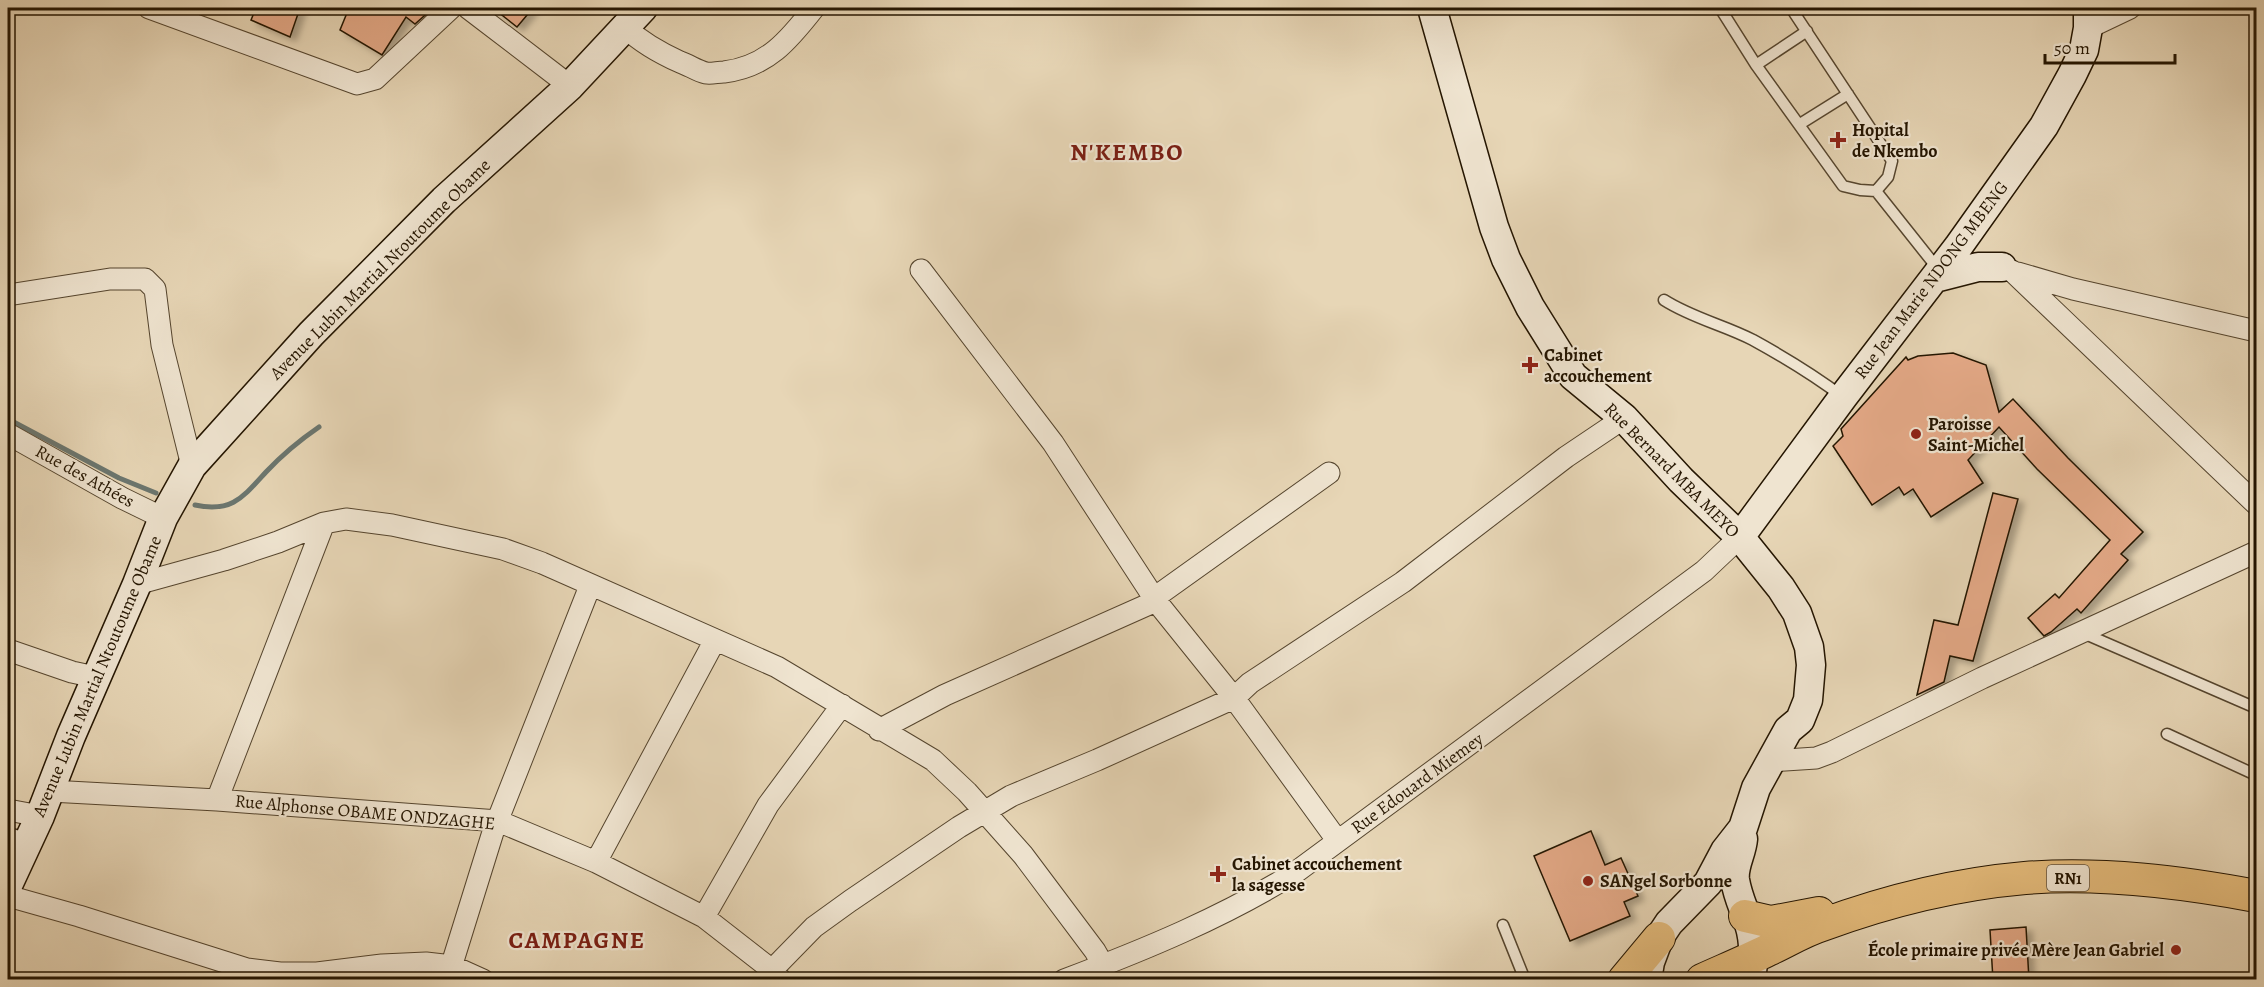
<svg xmlns="http://www.w3.org/2000/svg" width="2264" height="987" font-family="Alegreya,serif">
<style>
.lines{fill:none;stroke-linecap:round;stroke-linejoin:round}
.stream{stroke:#6b766f;stroke-width:5}
.building{fill:#e4a987;stroke:#241501;stroke-width:1.5;filter:url(#shadow)}
.lane-casing{stroke:#55452e;stroke-width:13}
.street-casing{stroke:#55452e;stroke-width:23}
.secondary-casing{stroke:#241501;stroke-width:31}
.primary-casing{stroke:#241501;stroke-width:34}
.lane{stroke:#efe4d0;stroke-width:10}
.street{stroke:#efe4d0;stroke-width:21}
.secondary{stroke:#efe4d0;stroke-width:28}
.primary{stroke:#e4bb7b;stroke-width:32}
.poi-dot{fill:#8f2418;stroke:#efe4d0;stroke-width:2}
.labels{text-anchor:middle;stroke-width:4.5;stroke-linejoin:round;paint-order:stroke}
.shield{fill:#efe4d0;stroke:#61533f;stroke-width:1.5}
.shield-label{font-size:16px;font-weight:bold;fill:#241501}
.poi-label{font-size:18px;font-weight:bold;fill:#241501;stroke:#efe4d0;text-anchor:start}
.street-label{font-size:18px;fill:#241501;stroke:#efe4d0}
.district-label{font-size:24px;font-weight:bold;letter-spacing:1.5px;fill:#7a1f14;stroke:#efe4d0}
</style>
<defs>
<filter id="shadow"><feDropShadow dx="6" dy="4" stdDeviation="3" flood-color="#0004"/></filter>
</defs>
<rect width="100%" height="100%" fill="#e7d6b6"/>
<filter id="stains"><feTurbulence type="fractalNoise" baseFrequency=".00333" numOctaves="4"/><feColorMatrix values="0 0 0 0 .2 0 0 0 0 .09 0 0 0 0 .02 0 0 0 .5 -.17"/></filter>
<radialGradient id="worn" r=".72"><stop offset=".6" stop-color="#630" stop-opacity="0"/><stop offset="1" stop-color="#630" stop-opacity=".3"/></radialGradient>
<g class="lines">
<!-- stream -->
<path class="stream" d="M8,419L119,478L156,493
M195,505C232,513 243,497 266,472C282,455 300,440 319,427"/>
</g>
<!-- building -->
<path class="building" d="M256,8H300L290,37L251,20Z
M349,8H433L415,24L406,17L382,55L340,30Z
M493,8H533L517,27Z
M1953,353L1986,365L1999,412L2013,399L2068,458L2143,532L2121,554L2128,560L2081,613L2077,609L2051,632L2044,636L2028,618L2055,594L2059,598L2110,540L2037,469L1999,427L1968,460L1983,483L1931,517L1913,489L1904,495L1899,487L1872,505L1833,446L1843,436L1841,429L1906,357L1908,360L1918,356Z
M1993,493L2018,499L1973,661L1950,656L1944,682L1917,695L1934,620L1958,625Z
M1591,831L1605,865L1621,858L1638,896L1624,902L1630,916L1570,941L1534,856Z
M2026,927L2029,980H1993L1990,930Z"/>
<g class="lines">
<!-- lane casing -->
<g class="lane-casing">
<path id="lane" d="M1720,8L1756,65L1843,186L1860,190L1876,191L1888,177L1892,161L1791,8
M1756,65L1807,31
M1800,124L1848,94
M1876,191L1938,269
M1664,300C1692,318 1724,325 1753,340C1784,357 1815,376 1843,397
M2083,633L2256,708
M2167,734L2256,775
M8,833L28,838
M1503,925L1525,980"/>
</g>
<!-- street casing -->
<g class="street-casing">
<path id="street" d="M149,8L357,84L375,79L451,8
M468,8L570,86
M626,28C642,43 660,53 680,62C689,65 697,71 706,73C711,74 718,72 724,72C767,67 789,40 814,8
M2088,28L2130,8
M921,270L1053,443L1156,601L1234,698L1337,840
M2012,271L2256,504
M2018,273L2073,289L2256,331
M8,295L110,279H145L155,289L162,345L192,466
M8,434L122,498L163,518
M137,584L224,560L278,542L324,523L346,519L392,525L503,549L542,563L777,667L933,760L967,792L1023,855L1095,951L1103,965
M1154,598L1329,473
M8,650L72,672L95,677
M879,730L945,695L1156,601
M1772,761L1816,758L1832,752L1982,678L2256,552
M50,791L217,800L498,821L596,862L704,917L772,970L780,979
M217,800L324,523
M8,810L40,816
M596,862L715,640
M8,896L79,916L247,969L280,973H317L382,965L426,963L452,966L483,980
M704,917L768,805L842,705
M772,970L814,927L850,901L959,827L1011,796L1097,760L1234,698L1250,683L1403,582L1566,457L1624,418
M447,980L493,832L590,586
M1064,980C1144,950 1224,917 1296,872L1704,571L1740,537"/>
</g>
<!-- secondary casing -->
<g class="secondary-casing">
<path id="secondary" d="M1432,8L1494,227L1506,259L1530,307L1573,376L1624,418L1681,480L1740,537L1781,588L1797,613L1809,647L1811,665L1808,700L1800,720L1788,730L1756,788L1743,828L1725,851L1708,883L1669,923L1659,938L1650,962L1647,980
M1935,278L1978,267H2002
M1740,537L1843,397L1958,247L2044,126L2072,75L2084,50L2088,28V8
M1743,839C1742,853 1733,866 1735,880C1738,898 1744,908 1749,924C1755,942 1754,961 1751,980
M8,885L40,816L71,736L137,584L163,518L192,466L311,334L444,200L570,86L643,8"/>
</g>
<!-- primary casing -->
<g class="primary-casing">
<path id="primary" d="M1745,916L1771,922L1819,913
M1624,980L1659,938
M1702,980C1724,970 1746,961 1768,950C1786,942 1803,931 1822,925C1887,901 1956,884 2025,878C2102,872 2181,882 2256,896"/>
</g>
<!-- lane -->
<use href="#lane" class="lane"/>
<!-- street -->
<use href="#street" class="street"/>
<!-- secondary -->
<use href="#secondary" class="secondary"/>
<!-- primary -->
<use href="#primary" class="primary"/>
</g>
<!-- markers -->
<g class="poi-dot">
<path d="M1835 131h6v6h6v6h-6v6h-6v-6h-6v-6h6z"/>
<path d="M1527 356h6v6h6v6h-6v6h-6v-6h-6v-6h6z"/>
<circle cx="1916" cy="434" r="6"/>
<path d="M1215 865h6v6h6v6h-6v6h-6v-6h-6v-6h6z"/>
<circle cx="1588" cy="881" r="6"/>
<circle cx="2176" cy="950" r="6"/>
</g>
<g class="labels">
<!-- shield labels -->
<rect class="shield" x="2047" y="865" width="42" height="26" rx="4.5"/>
<g class="shield-label">
<text x="2068" y="884">RN1</text>
</g>
<!-- poi labels -->
<g class="poi-label">
<text x="1852" y="136">Hopital<tspan x="1852" dy="21">de Nkembo</tspan></text>
<text x="1544" y="361">Cabinet<tspan x="1544" dy="21">accouchement</tspan></text>
<text x="1928" y="430">Paroisse<tspan x="1928" dy="21">Saint-Michel</tspan></text>
<text x="1232" y="870">Cabinet accouchement<tspan x="1232" dy="21">la sagesse</tspan></text>
<text x="1600" y="887">SANgel Sorbonne</text>
<text x="2164" y="956" text-anchor="end">École primaire privée Mère Jean Gabriel</text>
</g>
<!-- street labels -->
<g class="street-label">
<text transform="translate(380 269) rotate(-45)" y="6">Avenue Lubin Martial Ntoutoume Obame</text>
<text transform="translate(1931 280) rotate(-53)" y="6">Rue Jean Marie NDONG MBENG</text>
<text transform="translate(1672 470) rotate(45)" y="6">Rue Bernard MBA MEYO</text>
<text transform="translate(85 476) rotate(29)" y="6">Rue des Athées</text>
<text transform="translate(97 676) rotate(-67)" y="6">Avenue Lubin Martial Ntoutoume Obame</text>
<text transform="translate(1417 783) rotate(-36)" y="6">Rue Edouard Miemey</text>
<text transform="translate(365 812) rotate(5)" y="6">Rue Alphonse OBAME ONDZAGHE</text>
</g>
<!-- district labels -->
<g class="district-label">
<text x="1127" y="160">N'KEMBO</text>
<text x="577" y="948">CAMPAGNE</text>
</g>
</g>
<!-- margin -->
<rect width="2264" height="987" fill="none" stroke="#e7d6b6" stroke-width="30"/>
<rect x="9" y="9" width="2246" height="969" fill="none" stroke="#241501" stroke-width="3"/>
<rect x="15" y="15" width="2234" height="957" fill="none" stroke="#241501" stroke-width="1.5"/>
<!-- scale -->
<path d="M2045 54v9h130v-9" fill="none" stroke="#241501" stroke-width="3"/>
<text x="2054" y="54" font-size="18" fill="#241501" stroke="#efe4d0" stroke-width="4.5" paint-order="stroke">50 m</text>
<rect width="100%" height="100%" filter="url(#stains)"/>
<rect width="100%" height="100%" fill="url(#worn)"/>
</svg>
